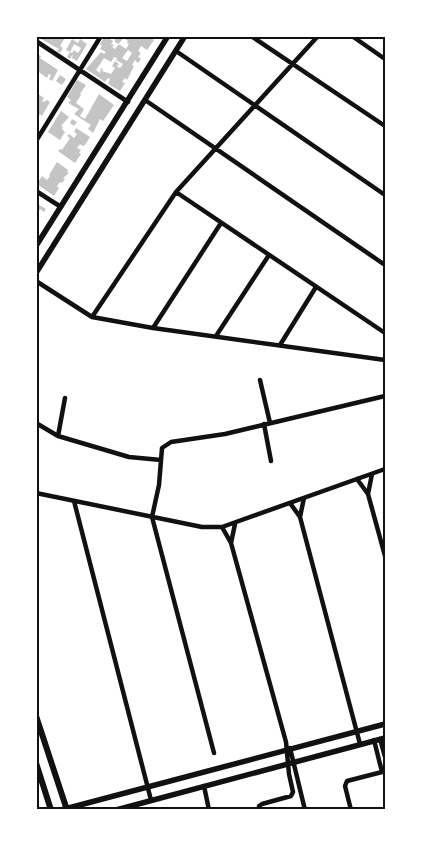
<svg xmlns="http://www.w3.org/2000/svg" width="421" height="846" font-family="Karla,sans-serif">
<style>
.building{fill:#c4c4c4;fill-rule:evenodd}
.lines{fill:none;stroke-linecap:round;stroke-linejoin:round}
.minor{stroke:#111;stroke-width:4.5}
.tertiary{stroke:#111;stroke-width:5.5}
.secondary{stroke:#111;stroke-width:6}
.neatline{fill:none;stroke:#111;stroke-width:2}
</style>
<rect width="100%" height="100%" fill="#fff"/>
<!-- building -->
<path class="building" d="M43,36H66L60,46L63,48L60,53L57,51L59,49L41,39Z
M105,36L113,41L111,44L114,45L112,47L115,49L119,44L126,49L129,44L127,43L128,41L124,38L118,44L115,42V36H147L154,40L147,50L141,46L138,51L141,53L138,57L141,59L138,63L135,60L132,65L134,66L127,80L125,78L122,82L125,83L120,91L108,84L110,79L108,78L105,82L86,69L101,52L104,54L106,52L100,49L102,46L100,44ZM128,50L132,53L127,61L122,58ZM114,57L117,58L116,60L123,64L121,67L119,68L117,66L119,64L115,61L112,66L115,68L111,74L102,71L103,69L101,68L100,73L96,70L104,58L111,62Z
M72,39L78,43L80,39L87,44L77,61L72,58L73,54L70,59L67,57L70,52L66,50ZM74,44L81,48L78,53L74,50L72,53L70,52Z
M39,55L41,56L40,58L58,70L52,81L49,79L51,75L49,74L47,78L36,70V57H37Z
M60,75L66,79L62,85L56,81Z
M77,80L86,85L80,94L81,95L76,103L84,109L80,116L85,119L99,94L114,105L103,121L100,119L93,133L88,129L91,125L74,114L79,109L68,103L71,100L67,97Z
M38,94L44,98L42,101L44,102L47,100L50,102L42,116L40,114L36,120V97Z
M61,111L69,117L61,126L63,127L62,129L65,132L60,140L48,132Z
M72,119L77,122L74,126L70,123Z
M76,128L90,137L85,145L83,146L80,144L77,148L81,150L79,153L81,154L75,163L58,151L60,149L62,150L70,138L67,136L69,134L74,138L77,134L74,132Z
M57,162L68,170L67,172L69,173L63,178L65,179L62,183L60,182L57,186L59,188L54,196L37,184L42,176L47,180L50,176L49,175Z
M36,203L46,209L44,212L40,209L39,211L36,209Z"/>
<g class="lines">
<!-- minor -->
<path class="minor" d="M251,36L385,126
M352,36L385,59
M36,41L128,102
M176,51L385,195
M145,100L385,265
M36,141L101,36
M36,191L61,207
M176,192L385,333
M36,281L92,317L153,328L385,360
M92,317L176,192L318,36
M153,328L221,223
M216,336L269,255
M280,345L316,287
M260,380L270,423
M36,423L58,436L129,457L161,460
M264,424L271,461
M58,436L65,398
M357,479L368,494L385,556
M36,493L202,527H222L385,469
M368,494L372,474
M74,501L151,800
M290,503L300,517L360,744
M300,517L304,498
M222,527L231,543L286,742L289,774L293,792L291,796L262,804L259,806V810
M231,543L235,524
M380,739L385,757
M374,740L382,772
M290,748L305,810
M214,753L152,517L159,485L162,448L171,442L225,434L385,396
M204,786L209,810
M351,810L345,786L347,781L382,772H385"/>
<!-- tertiary -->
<path class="tertiary" d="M36,246L168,36
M36,273L185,36
M61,810L385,724
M116,810L385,738"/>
<!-- secondary -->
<path class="secondary" d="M36,716L67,810
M36,763L51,810"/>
</g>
<!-- border -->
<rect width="421" height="846" fill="none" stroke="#ffffff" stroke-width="75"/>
<rect x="38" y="38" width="346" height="770" class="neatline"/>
</svg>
